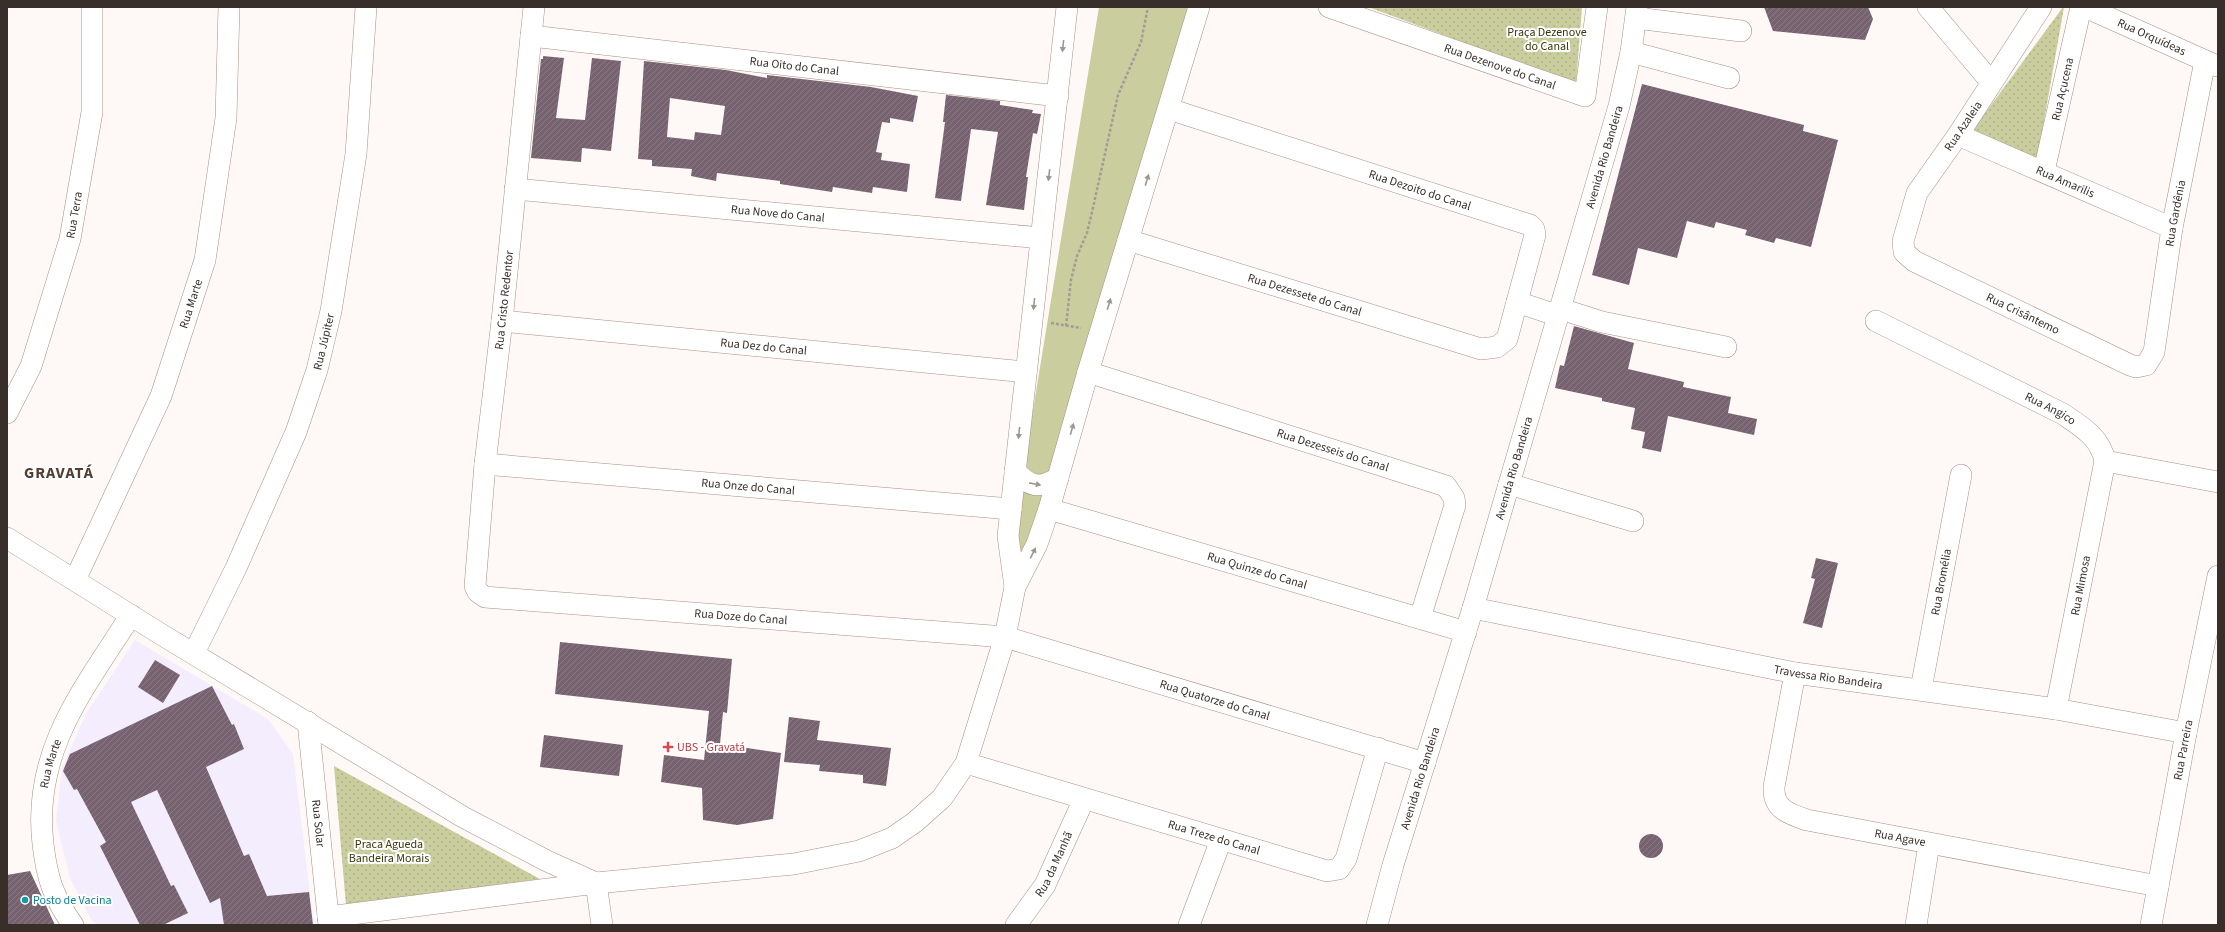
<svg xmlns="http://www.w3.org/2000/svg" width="2225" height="932" font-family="'Source Sans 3',sans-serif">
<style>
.education{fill:#f4edfe}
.grass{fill:#cacd9d}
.park{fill:url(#park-dots)}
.building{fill:url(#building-hatch);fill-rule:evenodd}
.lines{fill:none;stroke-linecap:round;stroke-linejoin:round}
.minor-casing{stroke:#a89184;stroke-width:22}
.path{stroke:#a39c98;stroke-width:2.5;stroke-dasharray:3 2;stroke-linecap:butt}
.minor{stroke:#fff;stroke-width:21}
.oneway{fill:#9c9794}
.health-dot{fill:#e0444e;stroke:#fff;stroke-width:1.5}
.culture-dot{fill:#0f9aa8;stroke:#fff;stroke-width:1.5}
.labels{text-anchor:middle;stroke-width:4;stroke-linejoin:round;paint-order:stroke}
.park-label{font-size:12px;fill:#373909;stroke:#fff}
.street-label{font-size:12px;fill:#382f2a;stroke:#fff}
.health-label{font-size:12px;fill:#be3a42;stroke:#fff;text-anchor:start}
.culture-label{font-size:12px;fill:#0d838f;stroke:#fff;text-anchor:start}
.district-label{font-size:16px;font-weight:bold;letter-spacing:1px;fill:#523e33;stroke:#fff}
</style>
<defs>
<pattern id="park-dots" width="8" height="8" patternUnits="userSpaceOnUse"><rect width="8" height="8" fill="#cacd9d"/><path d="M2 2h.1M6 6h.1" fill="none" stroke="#aeb087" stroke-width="1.8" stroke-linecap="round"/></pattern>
<pattern id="building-hatch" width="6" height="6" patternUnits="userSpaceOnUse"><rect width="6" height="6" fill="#77626f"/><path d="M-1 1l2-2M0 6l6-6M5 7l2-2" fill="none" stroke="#8a7a83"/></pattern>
</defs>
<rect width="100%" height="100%" fill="#fef9f6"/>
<!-- education -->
<path class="education" d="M135,640L268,719L293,754L314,925H97L92,921L70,878L56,821L62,767L87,712Z"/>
<!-- grass -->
<path class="grass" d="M1099,7H1199L1044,504L1007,599L1017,508Z"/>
<!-- park -->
<path class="park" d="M1368,7H1582L1576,84Z
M2063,7H2064L2037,161L1972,131Z
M334,766L540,879L346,905Z"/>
<!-- building -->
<path class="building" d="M1764,7H1868L1873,19L1865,40L1773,31Z
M543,56L564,58L556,118L585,120L592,58L621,61L611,151L582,148L581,162L531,158L541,59H543Z
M644,61L726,70L767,78V75L871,87L918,96L913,122L890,118V123L882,122L876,152L882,153L881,160L910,164L907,192L873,187L872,193L833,187L832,192L780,184V181L717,173L716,181L691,176L692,169L652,166V160L638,159ZM670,98L725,106L721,135L695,132L694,140L667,137Z
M1642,84L1804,125L1803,131L1838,140L1811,247L1776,238L1774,243L1745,235L1747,230L1716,222L1714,228L1687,221L1677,258L1638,248L1629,285L1592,275Z
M946,95L1000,101V105L1033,110L1032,113L1041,114L1037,134L1033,133L1026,177H1028L1024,210L986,205L998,132L971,129L961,201L935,198L945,122H943Z
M1574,326L1634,343L1628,369L1684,382L1683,387L1731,397L1728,413L1757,419L1754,435L1668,416L1661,452L1642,448L1645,432L1631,429L1635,408L1602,401V398L1555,388L1560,365L1564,366Z
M1816,558L1838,563L1822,628L1803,623L1815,579L1811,578Z
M560,642L732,659L727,713L723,712L720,744L781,753L773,819L737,825L703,820L702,788L661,782L664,755L704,760L709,711L555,694Z
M155,660L180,675L163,703L138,687Z
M212,686L232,725L234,724L244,749L206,767L244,856L249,854L267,896L309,892L313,925H224L220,898L210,903L157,790L131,802L171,886L174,885L188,913L163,925H140L100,846L106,842L77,789L74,790L63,771L70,754Z
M789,717L820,721L817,740L891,748L886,786L863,783V775L819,771L820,765L784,762Z
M544,735L623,745L619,776L540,767Z
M1639 846a12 12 0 1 1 24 0a12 12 0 1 1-24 0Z
M30,871L55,925H7V875Z"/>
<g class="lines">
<!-- minor casing -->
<g class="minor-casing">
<g id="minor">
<path id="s1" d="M534,7L502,321L485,464L475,586L478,592L485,597L1005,637L1425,763"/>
<path id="s2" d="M1329,7L1585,96L1597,7"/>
<path d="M1928,7L1991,82"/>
<path id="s3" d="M2041,7L1958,135L1917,193L1903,241L1904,252L1914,261L2130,365L2136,367L2146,365L2154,352L2172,228L2205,61"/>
<path id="s4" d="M2085,7L2217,66"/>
<path d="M1636,18L1741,31"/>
<path id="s5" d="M531,36L1058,96"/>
<path d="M1631,52L1729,78"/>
<path id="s6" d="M1958,135L2172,228"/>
<path id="s7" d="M2044,171L2081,7"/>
<path id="s8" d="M515,189L1041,238"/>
<path id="s9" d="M1128,240L1481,349L1497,347L1507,339L1535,235L1534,229L1530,225L1169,109"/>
<path d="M1517,302L1559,316"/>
<path d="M1561,309L1602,322L1726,347"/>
<path id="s10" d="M502,321L1026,372"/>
<path id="s11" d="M1876,321L2063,414C2082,427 2100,437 2105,461L2218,482"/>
<path id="s12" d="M1088,372L1446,486L1454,498L1455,505L1420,618"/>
<path id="s13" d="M7,413L31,366L70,239L92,112V7"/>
<path id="s14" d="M485,464L1011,509"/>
<path d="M1015,471C1030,487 1039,489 1058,478"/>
<path d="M1509,484L1633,521"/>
<path id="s15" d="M1049,509L1466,632"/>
<path d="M7,538L159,633L463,817L547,861L596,883L794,864L859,851L892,838L915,822L942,798L966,763L1005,637L1015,587L1037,544L1049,509L1088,372L1199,7"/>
<path id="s16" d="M75,580L161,396L205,260L226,118L229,7"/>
<path d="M1015,587L1008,536L1067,7"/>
<path id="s17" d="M1473,608L1795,673L2056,709L2186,733"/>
<path id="s18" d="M194,653L236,568L296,432L317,370L331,311L356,154L366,7"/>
<path id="s19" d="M1795,673L1774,787C1773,809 1789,814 1807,820L2158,886"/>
<path id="s20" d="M1921,689L1961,475"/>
<path id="s21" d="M2056,709L2105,461"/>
<path id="s22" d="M308,722L329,925"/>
<path id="s23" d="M966,763L1327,871L1339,869L1346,859L1378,748"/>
<path d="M328,917L596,883L602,925"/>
<path id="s24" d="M73,925C53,897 47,878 43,844C32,751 84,689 131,615"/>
<path id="s25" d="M1016,925L1045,885L1084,799"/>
<path d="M1189,925L1221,840"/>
<path id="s26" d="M1377,925L1393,865L1473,608L1619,106L1631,52L1637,7"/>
<path d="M1916,925L1929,844"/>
<path id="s27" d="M2151,925L2186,733L2218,576"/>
</g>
</g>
<!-- path -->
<path class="path" d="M1051,323L1081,328
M1066,326L1071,280L1077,256L1087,233L1092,212L1118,95L1141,42L1148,7"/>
<!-- minor -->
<use href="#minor" class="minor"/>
</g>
<!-- one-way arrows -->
<defs><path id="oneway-solid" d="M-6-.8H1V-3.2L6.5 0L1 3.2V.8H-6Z"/></defs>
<g class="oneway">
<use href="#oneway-solid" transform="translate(1063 46) rotate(96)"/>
<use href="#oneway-solid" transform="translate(1049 175) rotate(97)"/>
<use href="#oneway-solid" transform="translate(1147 180) rotate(-73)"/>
<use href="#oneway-solid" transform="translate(1034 304) rotate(96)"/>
<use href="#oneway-solid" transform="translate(1109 304) rotate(-73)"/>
<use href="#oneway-solid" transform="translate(1072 429) rotate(-74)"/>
<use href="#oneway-solid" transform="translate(1019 433) rotate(96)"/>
<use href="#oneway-solid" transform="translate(1035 484) rotate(11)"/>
<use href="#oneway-solid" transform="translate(1033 553) rotate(-63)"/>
</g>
<!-- markers -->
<path class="health-dot" d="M666 741h4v4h4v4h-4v4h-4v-4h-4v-4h4z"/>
<circle class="culture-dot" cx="25" cy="900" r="4"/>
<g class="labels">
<!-- park labels -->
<g class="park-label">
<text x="1547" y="36">Praça Dezenove<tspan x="1547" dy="14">do Canal</tspan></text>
<text x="389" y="848">Praca Agueda<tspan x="389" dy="14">Bandeira Morais</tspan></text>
</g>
<!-- street labels -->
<g class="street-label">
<text dy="4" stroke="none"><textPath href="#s4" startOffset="73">Rua Orquídeas</textPath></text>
<text dy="4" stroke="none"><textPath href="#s5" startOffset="265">Rua Oito do Canal</textPath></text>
<text dy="4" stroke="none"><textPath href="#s2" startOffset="181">Rua Dezenove do Canal</textPath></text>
<text dy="4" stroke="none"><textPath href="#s7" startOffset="84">Rua Açucena</textPath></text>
<text transform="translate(1963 126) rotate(-56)" y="4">Rua Azaleia</text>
<text dy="4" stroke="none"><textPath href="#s26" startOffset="801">Avenida Rio Bandeira</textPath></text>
<text dy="4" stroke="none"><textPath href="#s6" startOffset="117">Rua Amarilis</textPath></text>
<text transform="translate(1420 190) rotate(18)" y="4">Rua Dezoito do Canal</text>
<text dy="4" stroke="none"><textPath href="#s8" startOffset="264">Rua Nove do Canal</textPath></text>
<text dy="4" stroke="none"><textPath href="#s3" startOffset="710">Rua Gardênia</textPath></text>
<text dy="4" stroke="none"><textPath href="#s13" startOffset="210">Rua Terra</textPath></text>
<text dy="4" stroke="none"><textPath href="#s9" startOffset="185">Rua Dezessete do Canal</textPath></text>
<text transform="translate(504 300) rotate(-84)" y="4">Rua Cristo Redentor</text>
<text dy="4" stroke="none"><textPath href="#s16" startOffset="300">Rua Marte</textPath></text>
<text dy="4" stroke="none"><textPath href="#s3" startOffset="419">Rua Crisântemo</textPath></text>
<text dy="4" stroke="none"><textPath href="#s18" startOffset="338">Rua Júpiter</textPath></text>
<text dy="4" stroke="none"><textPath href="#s10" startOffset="263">Rua Dez do Canal</textPath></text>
<text dy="4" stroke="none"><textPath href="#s11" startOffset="195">Rua Angico</textPath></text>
<text dy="4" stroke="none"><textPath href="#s12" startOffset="257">Rua Dezesseis do Canal</textPath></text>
<text dy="4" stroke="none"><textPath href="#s26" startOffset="477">Avenida Rio Bandeira</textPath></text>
<text dy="4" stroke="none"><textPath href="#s14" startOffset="264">Rua Onze do Canal</textPath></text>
<text dy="4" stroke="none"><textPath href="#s15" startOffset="217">Rua Quinze do Canal</textPath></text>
<text dy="4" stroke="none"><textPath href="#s20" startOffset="109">Rua Bromélia</textPath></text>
<text dy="4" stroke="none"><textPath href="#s21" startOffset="126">Rua Mimosa</textPath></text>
<text dy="4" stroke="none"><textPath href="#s1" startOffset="854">Rua Doze do Canal</textPath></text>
<text dy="4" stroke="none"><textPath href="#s17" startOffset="362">Travessa Rio Bandeira</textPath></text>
<text dy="4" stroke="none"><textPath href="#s1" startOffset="1338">Rua Quatorze do Canal</textPath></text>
<text dy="4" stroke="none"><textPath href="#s27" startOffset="178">Rua Parreira</textPath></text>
<text dy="4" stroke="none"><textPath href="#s24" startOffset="169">Rua Marte</textPath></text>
<text dy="4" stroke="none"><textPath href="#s26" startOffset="153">Avenida Rio Bandeira</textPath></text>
<text dy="4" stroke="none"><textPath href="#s22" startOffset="102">Rua Solar</textPath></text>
<text dy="4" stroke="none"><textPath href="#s23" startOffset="259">Rua Treze do Canal</textPath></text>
<text dy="4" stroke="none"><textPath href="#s19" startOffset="262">Rua Agave</textPath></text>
<text dy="4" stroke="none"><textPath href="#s25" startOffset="72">Rua da Manhã</textPath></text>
</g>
<!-- health labels -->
<g class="health-label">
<text x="677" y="751">UBS - Gravatá</text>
</g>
<!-- culture labels -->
<g class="culture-label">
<text x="33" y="904">Posto de Vacina</text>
</g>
<!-- district labels -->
<g class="district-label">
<text x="59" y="478">GRAVATÁ</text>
</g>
</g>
<!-- border -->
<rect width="2225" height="932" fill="none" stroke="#382f2a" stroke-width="16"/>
</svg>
